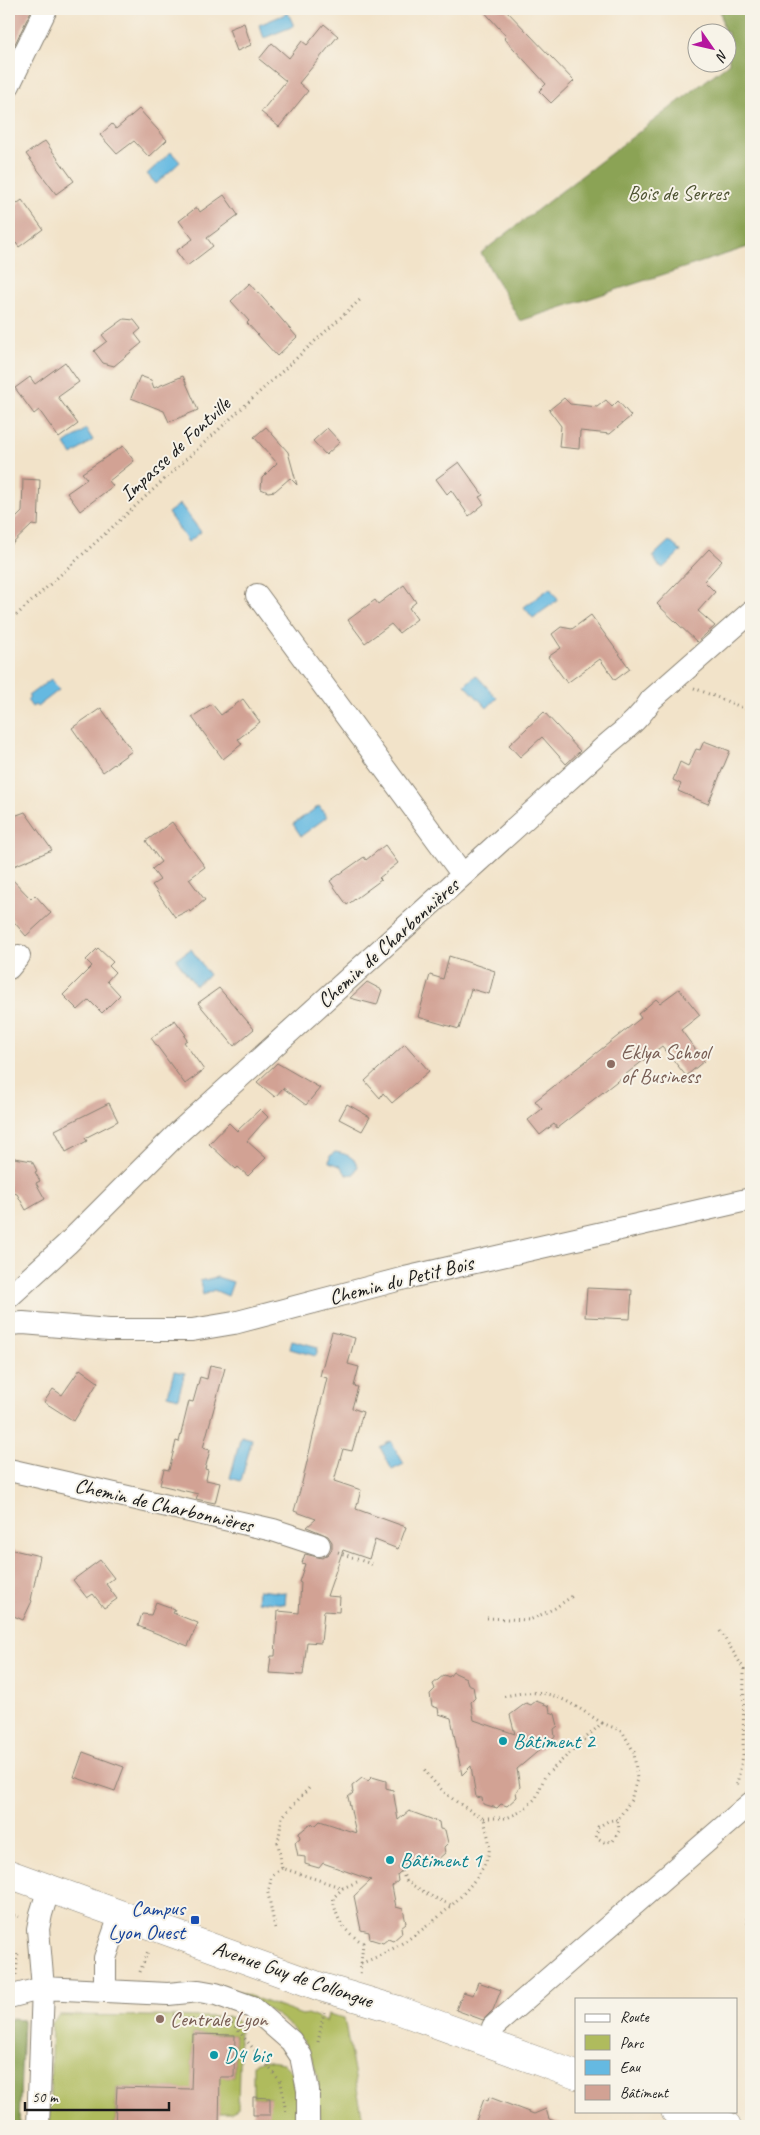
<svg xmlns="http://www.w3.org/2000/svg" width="760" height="2135" font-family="Caveat,sans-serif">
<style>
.green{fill:#afbb5d;stroke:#666c3c}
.forest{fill:#8ba354;stroke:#546038}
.water{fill:#65b9e1;stroke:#406a7e}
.building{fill:#d2a294}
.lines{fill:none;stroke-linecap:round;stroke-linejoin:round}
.minor-casing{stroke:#878072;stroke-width:24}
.major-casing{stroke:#878072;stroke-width:29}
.path{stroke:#878072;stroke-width:3;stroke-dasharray:1 4;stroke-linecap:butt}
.minor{stroke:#fff;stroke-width:22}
.major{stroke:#fff;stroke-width:28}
.education-dot{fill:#8d6e63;stroke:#f7f3e8;stroke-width:2}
.culture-dot{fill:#0f9aa8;stroke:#f7f3e8;stroke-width:2}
.transit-dot{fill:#1a4fb4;stroke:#f7f3e8;stroke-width:2}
.labels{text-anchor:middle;stroke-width:4;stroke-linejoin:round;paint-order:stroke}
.park-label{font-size:21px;fill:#4f5433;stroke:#f7f3e8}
.street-label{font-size:21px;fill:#1c1c1c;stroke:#f7f3e8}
.education-label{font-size:21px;fill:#785e54;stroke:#f7f3e8;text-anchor:start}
.culture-label{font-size:21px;fill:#0d838f;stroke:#f7f3e8;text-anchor:start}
.transit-label{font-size:21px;fill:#164399;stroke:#f7f3e8;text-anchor:end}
</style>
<rect width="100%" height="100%" fill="#f7f3e8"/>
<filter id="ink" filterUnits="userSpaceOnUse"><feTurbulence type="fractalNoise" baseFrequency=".02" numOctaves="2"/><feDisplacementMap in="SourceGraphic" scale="10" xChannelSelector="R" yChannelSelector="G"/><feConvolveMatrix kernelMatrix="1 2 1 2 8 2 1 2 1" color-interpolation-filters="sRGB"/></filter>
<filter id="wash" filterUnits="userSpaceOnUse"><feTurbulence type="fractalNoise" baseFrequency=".0096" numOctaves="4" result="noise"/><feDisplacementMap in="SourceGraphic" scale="20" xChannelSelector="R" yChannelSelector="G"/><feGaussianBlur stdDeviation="1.12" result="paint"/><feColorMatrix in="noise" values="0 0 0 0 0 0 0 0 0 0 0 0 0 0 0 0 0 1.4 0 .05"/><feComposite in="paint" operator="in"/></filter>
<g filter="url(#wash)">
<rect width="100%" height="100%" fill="#f2e3c9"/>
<!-- green -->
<path class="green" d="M225,1987L302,2015L307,2014L326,2021L328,2014L344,2018L363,2120L360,2125L325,2126C315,2114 320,2097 318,2082C310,2027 270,2009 225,1987Z
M59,2015L230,2017L236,2020L240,2025L238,2108L232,2113H219L211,2076L234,2077L235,2035L193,2034L192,2075L200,2090L117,2087L115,2126H49L52,2023Z
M263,2060L283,2063L292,2072L298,2112L296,2118L289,2126L257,2125V2115L270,2098L253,2097V2064Z"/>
<!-- forest -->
<path class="forest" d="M720,9H751V246L520,321L481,253L729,63L728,32H724Z
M9,2019L23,2020L19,2126H9Z"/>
<!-- water -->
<path class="water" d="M288,13L294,26L264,38L259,25Z
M171,152L180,162L156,184L147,174Z
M86,429L93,440L72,455L65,444Z
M180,504L201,532L188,542L168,513Z
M669,541L681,551L663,568L658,565L653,556Z
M550,588L558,600L533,618L524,607Z
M476,675L497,698L487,708L465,685Z
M51,679L59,690L37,707L35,705L32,707L27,700L30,698L28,696Z
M319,806L327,817L301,836L293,824Z
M191,949L209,975L195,985L176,959Z
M335,1152C344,1153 355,1157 358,1166L354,1174L347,1175L340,1166L329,1162L330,1156Z
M217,1277L233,1282L228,1296L214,1290L203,1295L200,1281Z
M292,1340L318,1347L316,1356L290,1349Z
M174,1371L185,1373L178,1398L168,1395Z
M241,1436L252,1439L241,1481L230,1478Z
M391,1441L404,1464L392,1470L380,1447Z
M258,1590L286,1593L285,1604L257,1601Z"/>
<g id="blocks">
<!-- building -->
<path class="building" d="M9,9H32L9,56Z
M482,9H505L574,81L551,103L539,91L546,84L504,38L506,36Z
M244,23L251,45L237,51L229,29Z
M324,24L338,36L299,83L308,91L279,127L261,112L286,81L259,59L272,43L289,58L302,41L307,45Z
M139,109L167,140L149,157L134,141L117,154L100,135L112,124L116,129Z
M45,141L74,181L56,194L26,154Z
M224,195L238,215L207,238L213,246L187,266L176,251L193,239L179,221L197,207L200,212Z
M22,200L43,229L19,247L16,243L9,249V210Z
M250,283L297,337L277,356L247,323L249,321L231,301Z
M124,319L134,320L141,329L135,334L142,343L114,366L103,363L94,351L107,341L102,335Z
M65,362L79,382L58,397L78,424L59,438L39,410L34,414L15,388L30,377L35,384Z
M140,376L151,380L154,388L183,376L198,410L169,422L164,411L131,398Z
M564,398L570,404L597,407L606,400L612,407L618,401L631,416L610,434L580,431L579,449L559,447L561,426L549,410Z
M266,427L288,452L297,485L290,478L275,491L268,492L261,489L262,478L277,463L254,437Z
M327,428L340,442L326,455L313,441Z
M123,446L134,461L109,481L113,486L80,511L67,493L87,479L82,473Z
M459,462L483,495L479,497L484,504L469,516L451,490L447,494L436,479Z
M23,479L40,480L38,526L32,525L9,547V525L22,512Z
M709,549L722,561L704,581L715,592L698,611L715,626L697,642L657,604Z
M404,585L416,602L409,608L417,619L399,633L391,624L365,643L348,620L375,600L378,604Z
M591,615L630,669L615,680L600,659L567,683L548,657L561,648L552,634L561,627L572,629Z
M243,699L260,722L238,739L242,744L223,759L192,717L212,704L221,715Z
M101,708L132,751L103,772L72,728Z
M544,712L580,751L566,764L542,737L520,757L509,745Z
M704,741L730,751L708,804L678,791L681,784L673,780L680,762L688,766L696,749L700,750Z
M25,812L52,850L9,868V818Z
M172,822L205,867L189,879L205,900L190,912L189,910L175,917L152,885L160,880L152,869L161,862L146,841Z
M385,845L398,863L379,878L381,880L347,905L330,881L364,857L366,860Z
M9,876L31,899L35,895L51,913L26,936L9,916Z
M98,948L113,962L109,966L115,972L107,981L120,995L102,1013L89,1000L78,1010L63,995L92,966L86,960Z
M449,956L495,971L489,994L471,989L459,1029L418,1017L430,975L443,979Z
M367,982L382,990L377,1005L350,998Z
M219,988L254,1029L234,1046L198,1003Z
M679,989L700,1015L681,1030L704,1061L686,1076L662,1046L557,1128L554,1124L540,1135L528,1120L542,1109L535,1101L641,1018L638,1014L656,999L660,1003Z
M175,1020L186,1035L184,1036L187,1040L184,1042L204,1070L185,1084L151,1038Z
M405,1044L429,1071L392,1103L383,1093L380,1098L365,1081Z
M277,1063L320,1088L306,1105L283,1088L275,1097L257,1082Z
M109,1103L118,1121L85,1138L87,1141L66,1152L55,1130Z
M347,1104L370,1117L362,1131L339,1119Z
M260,1109L268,1117L247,1141L266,1158L248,1176L238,1167L236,1169L209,1144L229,1123L237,1131Z
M9,1157L32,1161L37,1171L35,1172L40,1181L36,1183L45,1199L26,1210L17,1194L9,1191Z
M587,1288L632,1290L630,1319L585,1317Z
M332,1332L355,1338L348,1364L359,1367L354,1386L358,1387L352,1408L363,1412L352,1451L343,1449L334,1481L361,1490L356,1509L406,1527L398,1549L375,1540L369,1559L343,1550L327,1596L340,1597L339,1612L324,1611L321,1643L307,1642L303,1675L269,1673L271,1656H275L278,1611L299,1613L301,1583L299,1582L305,1564L302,1563L305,1554L322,1558L328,1554L332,1549V1542L328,1536L307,1527L316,1519L294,1511L301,1487L327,1378L320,1376Z
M210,1365L225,1368L203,1448L210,1450L205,1469L208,1470L206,1480L220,1483L215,1503L196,1499L198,1494L160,1485L164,1469L169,1470L176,1441L179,1442L189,1401L193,1402L200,1377L207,1379Z
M80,1369L98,1382L74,1421L44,1402L53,1389L62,1395Z
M9,1549L40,1556L31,1600L32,1601L23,1620L9,1614Z
M100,1560L114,1578L106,1584L117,1599L104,1608L93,1594L87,1598L73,1580Z
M156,1602L175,1609L173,1613L198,1623L188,1646L138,1626L142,1614L151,1615Z
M453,1672L466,1678L468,1684L473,1686L475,1698L471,1702L474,1720L515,1734L510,1715L526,1703L531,1705L536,1701L549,1706L550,1712L555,1714L558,1726L554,1729L555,1737L517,1769L520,1787L516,1792L517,1797L507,1806L501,1804L497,1808L483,1804L482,1798L476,1797L471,1766L462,1775L451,1718L439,1714L438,1708L432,1706L430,1694L435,1689L433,1684L444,1675L449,1677Z
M83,1752L124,1767L115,1791L74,1777Z
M372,1777L386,1781V1788L393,1790L398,1820L409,1811L439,1822L440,1829L445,1830L448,1843L444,1847L445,1853L435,1862L429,1861L425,1864L413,1860L397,1875L398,1881L392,1886L396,1907L403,1909L406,1923L401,1927L402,1933L393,1941L388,1939L383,1943L370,1939L369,1932L361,1930L354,1896L371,1880L323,1863L319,1868L305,1864V1857L298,1856L295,1842L300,1838L299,1833L310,1824L316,1825L320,1821L356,1833L348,1797L353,1793L352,1786L362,1778L368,1781Z
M478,1982L501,1990L493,2010L483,2020L456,2010L463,1992L473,1995Z
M193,2034L235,2035L234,2077H220L219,2126H115L117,2087L191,2089Z
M253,2097L270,2098V2115H253Z
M489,2097L534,2114L546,2109L549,2119L563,2124V2126H474L484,2099L488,2101Z"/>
</g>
</g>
<g filter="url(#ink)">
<use href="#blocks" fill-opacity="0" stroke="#878072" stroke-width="1"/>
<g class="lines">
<!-- minor casing -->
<g class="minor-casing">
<path id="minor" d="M9,85L46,9
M257,595L463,875
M9,968L19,956
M9,1297L67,1244L179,1132L600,751C618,734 638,722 651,700L751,612
M9,1324L23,1323L109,1330H192L234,1323L405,1278L751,1199
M9,1470L273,1530L319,1545
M105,1991V1958L121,1913
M9,1997L43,1988L168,1994L199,1991L216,1994L252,2007L291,2041L301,2056L308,2090V2126
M493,2027L751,1803
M38,2126L43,1988L38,1929L41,1914L49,1888"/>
</g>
<!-- major casing -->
<g class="major-casing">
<path id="major" d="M9,1874L321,1987L398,2010L576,2075
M675,2111L727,2126"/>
</g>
<!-- path -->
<path class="path" d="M9,622L362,298
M694,688L751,711
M338,1552L374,1565
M487,1618L530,1620L555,1608L574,1595
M720,1631L744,1669L743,1756L736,1788
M602,1723L622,1731L634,1752L637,1779L631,1800L618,1819L619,1831L613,1841L604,1842L596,1837L598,1827L608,1821L618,1819
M484,1818H507L522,1811L536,1798L545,1776L602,1723C564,1699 549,1685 502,1697
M399,1867L407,1882L431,1896L451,1905
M282,1868L278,1843L282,1817L311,1786
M751,1873L747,1917L751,1945
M357,1882L343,1888L333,1898C337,1922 343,1930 363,1943L360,1976
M9,1907H19
M9,1914L19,1917
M275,1928L268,1893L272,1875L282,1868L343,1888
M361,1963C401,1951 479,1894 489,1852C491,1842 485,1827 484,1818C459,1805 440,1792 424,1769
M140,1972L148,1951
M16,1975L18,1951
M173,2015L183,2019L223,2021
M232,2023L281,2082L286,2113
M318,2042L324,2012"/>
<!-- minor -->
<use href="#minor" class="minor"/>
<!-- major -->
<use href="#major" class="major"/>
</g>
</g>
<!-- markers -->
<g class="education-dot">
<circle cx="611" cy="1064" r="5"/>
<circle cx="160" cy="2019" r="5"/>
</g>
<g class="culture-dot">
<circle cx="503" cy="1741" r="5"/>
<circle cx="390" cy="1860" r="5"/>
<circle cx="214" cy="2055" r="5"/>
</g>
<rect class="transit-dot" x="190" y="1915" width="10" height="10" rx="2.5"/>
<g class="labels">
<!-- park labels -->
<g class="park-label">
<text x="678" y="200">Bois de Serres</text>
</g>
<!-- street labels -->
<g class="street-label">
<text transform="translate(175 449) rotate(-43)" y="7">Impasse de Fontville</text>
<text transform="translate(388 943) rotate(-42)" y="7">Chemin de Charbonnières</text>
<text transform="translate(401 1280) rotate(-14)" y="7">Chemin du Petit Bois</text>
<text transform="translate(164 1505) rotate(13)" y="7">Chemin de Charbonnières</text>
<text transform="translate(293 1974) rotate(19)" y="7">Avenue Guy de Collongue</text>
</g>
<!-- education labels -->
<g class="education-label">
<text x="621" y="1059">Eklya School<tspan x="621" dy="24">of Business</tspan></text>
<text x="170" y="2026">Centrale Lyon</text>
</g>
<!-- culture labels -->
<g class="culture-label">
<text x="513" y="1748">Bâtiment 2</text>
<text x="400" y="1867">Bâtiment 1</text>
<text x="224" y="2062">D4 bis</text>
</g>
<!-- transit labels -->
<g class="transit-label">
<text x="185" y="1915">Campus<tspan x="185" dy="24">Lyon Ouest</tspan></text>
</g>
</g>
<!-- margin -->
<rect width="760" height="2135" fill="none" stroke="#f7f3e8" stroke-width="30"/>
<!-- legend -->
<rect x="575" y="1998" width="162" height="115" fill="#f7f3e8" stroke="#9f9d96"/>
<rect x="585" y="2014" width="25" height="8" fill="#ffffff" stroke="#9f9d96"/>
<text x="620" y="2022" font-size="15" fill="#1c1c1c">Route</text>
<rect x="585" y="2035" width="25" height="15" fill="#afbb5d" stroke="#9f9d96"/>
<text x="620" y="2048" font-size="15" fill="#1c1c1c">Parc</text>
<rect x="585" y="2060" width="25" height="15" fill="#65b9e1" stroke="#9f9d96"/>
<text x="620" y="2072" font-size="15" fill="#1c1c1c">Eau</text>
<rect x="585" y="2085" width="25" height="15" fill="#d2a294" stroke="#9f9d96"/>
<text x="620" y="2098" font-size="15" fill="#1c1c1c">Bâtiment</text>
<!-- north arrow -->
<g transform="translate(712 48) rotate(124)"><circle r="24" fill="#f7f3e8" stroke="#9f9d96"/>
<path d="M0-4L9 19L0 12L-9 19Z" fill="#b5179e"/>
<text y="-8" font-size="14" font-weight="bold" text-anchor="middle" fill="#1c1c1c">N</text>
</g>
<!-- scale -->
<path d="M25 2102v8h144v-8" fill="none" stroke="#1c1c1c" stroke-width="2.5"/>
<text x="32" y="2102" font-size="15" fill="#1c1c1c" stroke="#f7f3e8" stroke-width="4" paint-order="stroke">50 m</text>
</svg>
